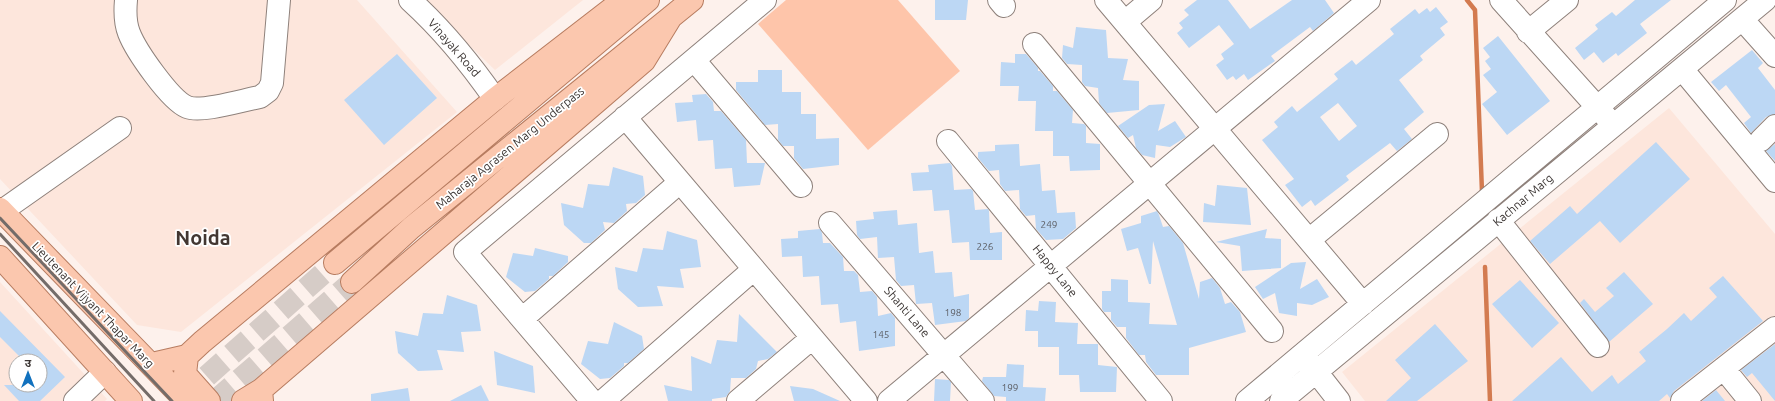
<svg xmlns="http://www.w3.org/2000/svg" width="1775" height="401" font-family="Ubuntu,'Noto Sans Devanagari',sans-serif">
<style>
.built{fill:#fde6dc;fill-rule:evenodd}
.green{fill:#fec5aa}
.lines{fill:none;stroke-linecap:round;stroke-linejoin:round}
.stream{stroke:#d37b50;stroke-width:4.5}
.building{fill:#bcd7f4;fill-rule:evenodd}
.major-tunnel{stroke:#d6ccc7;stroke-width:22;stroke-dasharray:22 11;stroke-linecap:butt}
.minor-casing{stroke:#8e817b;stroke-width:24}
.major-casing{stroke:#b77c60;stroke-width:24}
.minor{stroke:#fff;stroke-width:22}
.major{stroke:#fbc7ae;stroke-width:22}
.rail{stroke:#746c69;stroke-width:3}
.labels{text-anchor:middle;stroke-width:3.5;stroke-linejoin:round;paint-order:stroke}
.number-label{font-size:10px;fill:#5c5e64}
.street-label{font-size:12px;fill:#3c3634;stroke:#fff}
.town-label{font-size:20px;font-weight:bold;fill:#423732;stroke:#fff}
</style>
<rect width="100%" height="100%" fill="#fdf1ec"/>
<!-- built -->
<path class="built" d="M0,0H357L457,112L181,332L137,325L0,179Z
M422,0H583L495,70Z
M1669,108L1775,234V401H1365L1342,372Z
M0,282L107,399L105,401H0ZM16,361H40V385H16Z"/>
<!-- green -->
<path class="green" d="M786,0H898L960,71L868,150L758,24Z"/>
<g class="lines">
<!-- stream -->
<path class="stream" d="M1467,0L1475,10L1482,192
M1485,267L1490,401"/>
</g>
<!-- building -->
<path class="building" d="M935,0H968L966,20H935Z
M1197,0H1228L1250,29L1292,0H1325L1334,13L1313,31L1310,27L1271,56L1275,61L1248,80L1244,74L1236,80L1233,76L1227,80L1216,65L1224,59L1221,54L1234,44L1219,25L1189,48L1177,33L1183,28L1179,23L1189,15L1184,10Z
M1635,0H1671L1640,24L1647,33L1618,56L1616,53L1603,63L1594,52L1584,60L1575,48L1598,29L1595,25L1612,12L1616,16Z
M1436,7L1448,22L1440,28L1445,35L1420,56L1423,60L1399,80L1424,112L1404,129L1412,139L1397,151L1390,143L1346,176L1349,180L1315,206L1311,200L1302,207L1285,185L1294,179L1262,140L1278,127L1274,122L1292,106L1297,112L1338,79L1334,74L1352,60L1356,65L1394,34L1390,29L1415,9L1419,14L1427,8L1430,12ZM1338,103L1357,126L1339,141L1320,117Z
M1076,27L1106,30L1108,58L1128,59L1123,80L1139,81V110L1107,113L1099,103L1098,88L1085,86L1082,82V65L1067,64L1062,58L1063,45L1073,48Z
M1498,36L1550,101L1507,135L1482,104L1497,92L1483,75L1491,69L1485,61L1490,57L1483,48Z
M1752,50L1763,63L1758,68L1775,90V114L1766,117L1751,133L1744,123L1751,117L1726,85L1719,91L1711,82Z
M397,54L437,98L384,145L344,100Z
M1015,54H1026L1038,68V71H1040L1053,86V91H1057L1073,110L1072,123L1084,124L1086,126V143L1100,144V170L1070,171L1069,156H1053V131H1035L1036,101H1018L1019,86H1000L1001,62L1015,63Z
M758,70H782V92H801V114H816V139L839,138V165L803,169L794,158V146H783L778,140V124L765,125L736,90V82H758Z
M706,94L713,102L714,111H721L746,140L747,163H765L760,185L734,187L732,168L715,169L713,140L698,141L696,120L677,122L675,103L693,102L692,95Z
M1165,104L1158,131L1175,121L1186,137L1170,147L1156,145L1155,158L1142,155L1136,148L1133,135L1128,138L1118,126L1149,105Z
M1656,142L1690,179L1620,243L1600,221L1550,264L1530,241L1570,206L1577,214Z
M1019,144L1020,166L1040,164L1042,191L1055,190L1057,213L1075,212L1076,228L1063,239L1046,240L1036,229L1035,215L1026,216L1020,209L1019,190L1005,191L1000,184L999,170L989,171L978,158V152L995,151V145Z
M1775,144V161L1766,151Z
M950,163L952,166L954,190L971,189L973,191L975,210L988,209L989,211L990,233L1002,232V260H970L969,242L952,243L949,210L934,211L932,190L913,191L911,173L929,172L928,165Z
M613,167L643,176L645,195L636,203L626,204L627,211L614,223L603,222L605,230L591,243H584L564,225L561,203L583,208L588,184L609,186Z
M1217,185L1247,188L1251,225L1203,222L1204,203L1215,206Z
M897,210L898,225L917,223L919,253L933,251L935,273L952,272L954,297L969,294V318L966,321L935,325L932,303L916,304L914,285L901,286L896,280L894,257L878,258L877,237L860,239L857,235L856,221L874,219L873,212Z
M1157,211L1159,215L1163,227L1169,226L1183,243L1199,299L1200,282L1212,278L1220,288L1225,304L1231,302L1240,312L1246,332L1189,348V375H1156L1146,362L1145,355H1139L1126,338V327H1117L1111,320V312H1104L1102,309V291H1111V279L1128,280V302L1150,303L1149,324L1177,325L1153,241L1151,284H1149L1138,248L1127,251L1121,229L1141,223V216Z
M820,229L822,233L823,243H830L843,257L844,271H854L858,275L860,292L872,291L877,297L878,316L891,313L895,318V346L859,351L856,321L840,323L838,304L821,305L819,276L803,277L802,256L782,257L781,239L798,238V231Z
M1267,229L1265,238L1281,239V268L1242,271L1240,246L1216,242Z
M667,231L697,240L701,267L680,269L684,288L657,286L663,306L638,307L618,289L615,267L637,272L643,248L663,250Z
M535,248L568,256V262L553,276H549V279L535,291L525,292L506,277L513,253L533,256Z
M1306,262L1300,289L1317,279L1329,297L1312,305L1297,303V316L1279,313L1275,293L1263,299L1255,287L1291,263Z
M1624,272L1653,304L1609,342L1580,303L1584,299L1595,312L1614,296L1606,288Z
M1723,276L1763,321L1674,391L1670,398L1667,394L1659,401H1512L1561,357L1592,392L1612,375L1618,384L1646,361L1639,352L1667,329L1684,313L1691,321L1717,297L1709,288Z
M1520,280L1559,323L1532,348L1492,304Z
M447,295L477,305L481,331L461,332L464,352L437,350L443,370L418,371L398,353L395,331L418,336L423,313L443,314Z
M1039,301L1056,302L1055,322L1078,323L1077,344H1098V365L1117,367L1116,392H1080L1079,375H1059V347H1038V331H1025L1026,310L1038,311Z
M0,311L65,377L40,401H19L4,385H40V361H24L0,337Z
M739,314L777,352L768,359L758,361L756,369L746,378H731L730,391L726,397L712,399V401H668L664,385L692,391L691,356L711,364L717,340L737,342Z
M614,322L642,336L644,349L628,363H624V366L610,378L600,379L581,364L588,341L608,344Z
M1435,324L1468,361L1417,401H1386L1411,378L1395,360Z
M1775,344V401L1752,373L1747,377L1741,370Z
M494,351L533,366L535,393L497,385Z
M1007,364L1024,365L1023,387L1046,388L1045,401H1006V397L994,396L982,381L983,377H1006Z
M935,379L949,380L951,382L950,401H934Z
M481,385L489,401H450Z
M790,386L813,389L840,401H794Z
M408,388L410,401H371V394Z
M1716,390L1725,401H1702Z"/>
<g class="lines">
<!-- major-tunnel -->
<path class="major-tunnel" d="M182,398L335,263
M215,401L352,282"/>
<!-- minor casing -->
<g class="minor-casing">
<path id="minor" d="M126,0C125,11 125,23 129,33C136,51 170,100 187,107C201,113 243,100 260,97L268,91L272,83L279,0
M410,0C442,29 470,63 495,99
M999,0L1004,6
M1106,0L1363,304
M1501,0L1607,118
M1742,19L1775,56
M1125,22L1151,0
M1528,32L1567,0
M1034,44L1272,331
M694,60L801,186
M1682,69L1775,181
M625,117L866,401
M1761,140L1775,126
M948,141L1161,401
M2,211L120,128
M1498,220L1598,346
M830,223L983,401
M1309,240L1437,134
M522,319L680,182
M1307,360L1339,401
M1724,369L1750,401
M75,401L105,372
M592,401L465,252L765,0
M603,401L754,269
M738,401L812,338
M889,401L1369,0
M1247,401L1725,0
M1281,401L1765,0
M1682,401L1775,328"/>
</g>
<!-- major casing -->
<g class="major-casing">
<path id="major" d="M0,209L186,401
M0,257L131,401
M335,263L648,0
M352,282L411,228L692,0
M187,356L185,374L209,401
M152,364L187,356L202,342L495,99L623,0
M243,401L261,390
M262,401L261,390L644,61L671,17"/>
</g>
<!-- minor -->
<use href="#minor" class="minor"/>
<!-- major -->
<use href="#major" class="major"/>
<!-- rail -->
<path class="rail" d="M0,218L172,401
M0,234L154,401"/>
</g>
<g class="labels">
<!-- number labels -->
<g class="number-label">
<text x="1049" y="228">249</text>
<text x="985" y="250">226</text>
<text x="953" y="316">198</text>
<text x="881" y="338">145</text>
<text x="1010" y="391">199</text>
</g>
<!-- street labels -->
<g class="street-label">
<text transform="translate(454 48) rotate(49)" y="4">Vinayak Road</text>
<text transform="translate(510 148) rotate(-39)" y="4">Maharaja Agrasen Marg Underpass</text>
<text transform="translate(1523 200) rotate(-40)" y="4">Kachnar Marg</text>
<text transform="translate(1055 271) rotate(51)" y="4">Happy Lane</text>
<text transform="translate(93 305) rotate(46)" y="4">Lieutenant Vijyant Thapar Marg</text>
<text transform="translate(907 312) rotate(49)" y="4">Shanti Lane</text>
</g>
<!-- town labels -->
<g class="town-label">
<text x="203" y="245">Noida</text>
</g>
</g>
<!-- north arrow -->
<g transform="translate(28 373)"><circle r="19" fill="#ffffff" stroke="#b1afae"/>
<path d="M0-3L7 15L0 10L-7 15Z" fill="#1171be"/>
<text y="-6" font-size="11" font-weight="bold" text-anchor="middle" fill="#3c3634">उ</text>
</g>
</svg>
